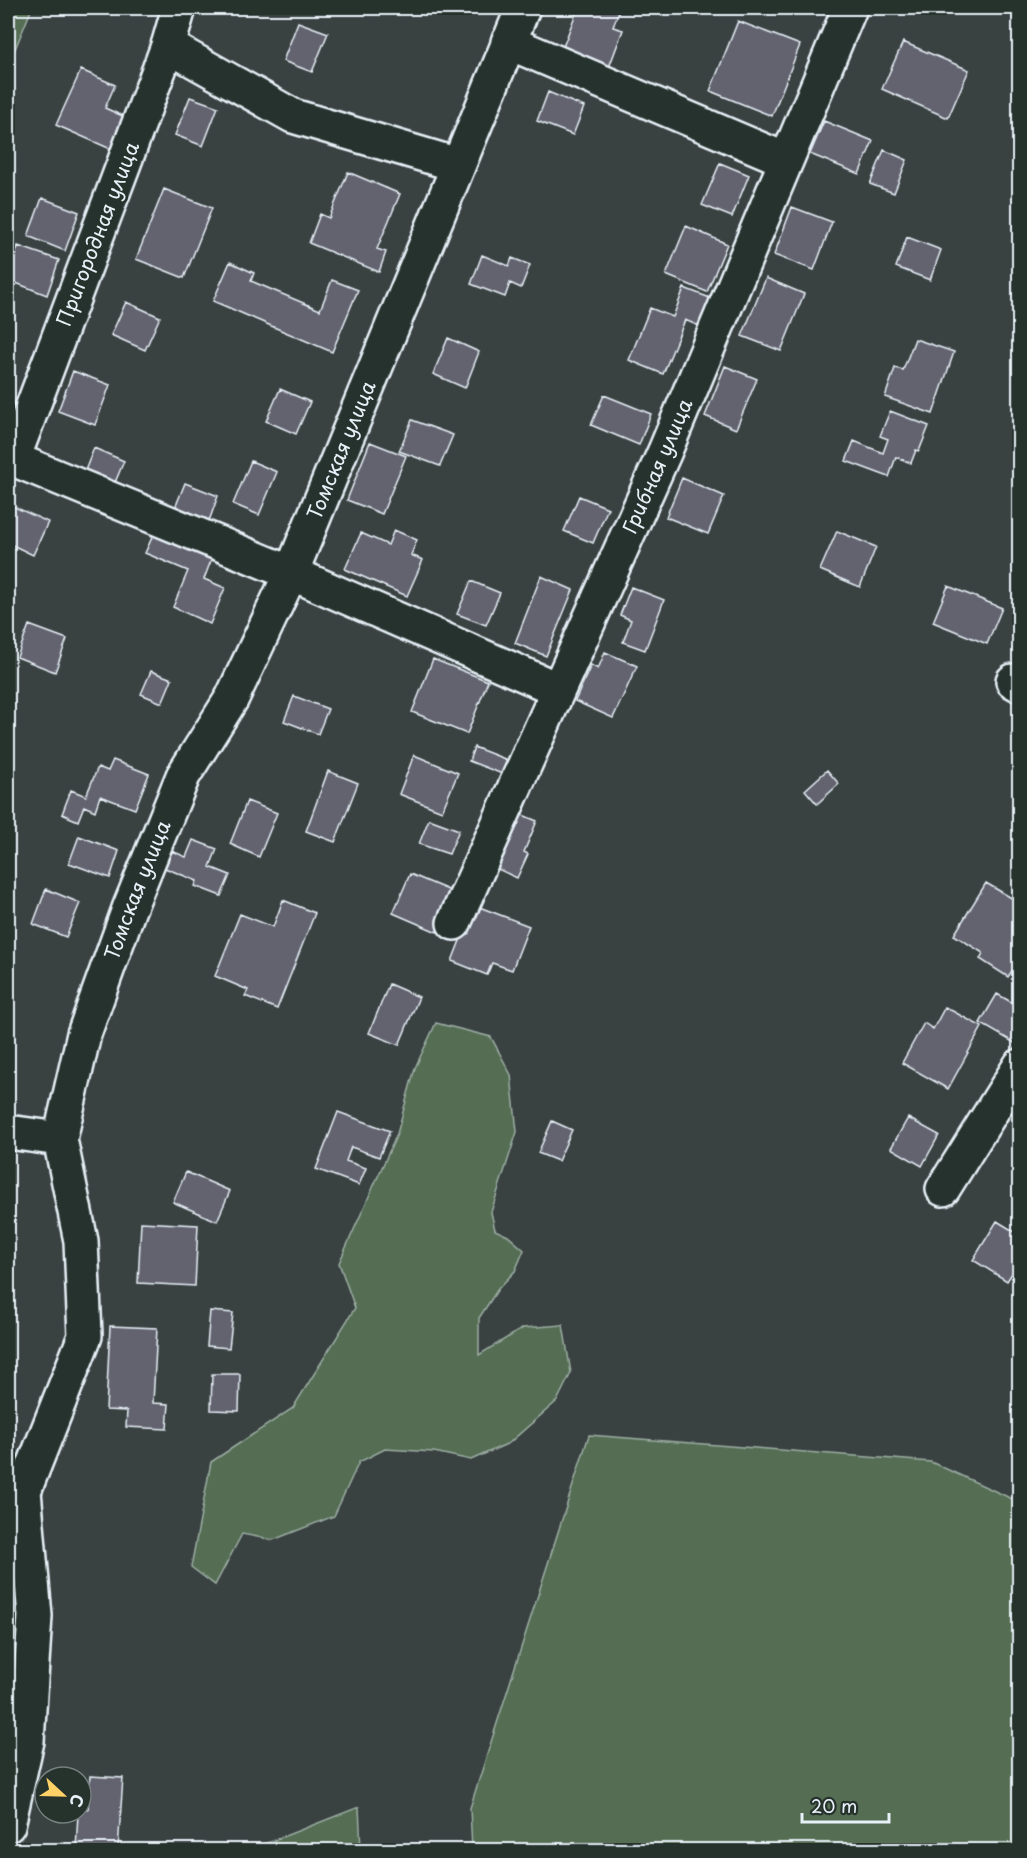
<svg xmlns="http://www.w3.org/2000/svg" width="1027" height="1858" font-family="'Playpen Sans',sans-serif">
<style>
.green{fill:#546d53;stroke:#9eafa6;stroke-width:1.5}
.building{fill:#646370;stroke:#e8f1f8;stroke-width:1.5}
.lines{fill:none;stroke-linecap:round;stroke-linejoin:round}
.minor-casing{stroke:#e8f1f8;stroke-width:38}
.minor{stroke:#26332d;stroke-width:33}
.labels{text-anchor:middle;stroke-width:5;stroke-linejoin:round;paint-order:stroke}
.street-label{font-size:20px;fill:#e8f1f8;stroke:#26332d}
</style>
<rect width="100%" height="100%" fill="#394141"/>
<filter id="ink" filterUnits="userSpaceOnUse"><feTurbulence type="fractalNoise" baseFrequency=".0167" numOctaves="2"/><feDisplacementMap in="SourceGraphic" scale="12" xChannelSelector="R" yChannelSelector="G"/><feConvolveMatrix kernelMatrix="1 2 1 2 8 2 1 2 1" color-interpolation-filters="sRGB"/></filter>
<g filter="url(#ink)">
<!-- green -->
<path class="green" d="M8,8H32L8,66Z
M436,1023L491,1037L511,1075L517,1132L491,1212L495,1230L508,1236L524,1250L515,1271L498,1289L479,1318V1355L523,1328L563,1325L571,1373L557,1401L509,1443L471,1460L434,1452L385,1449L359,1462L334,1516L273,1540L242,1534L215,1585L191,1567L211,1462L293,1408L355,1308L339,1263L397,1134L415,1068Z
M589,1435L931,1462L1019,1502V1850H472L470,1808Z
M359,1807L361,1850H249Z"/>
<!-- building -->
<path class="building" d="M578,8H620L613,27L623,30L608,70L561,52Z
M738,21L800,45L772,116L710,91Z
M298,22L328,33L312,72L283,61Z
M903,42L969,70L948,118L882,89Z
M81,70L115,85L105,108L127,118L113,150L56,125Z
M548,92L584,107L573,135L537,121Z
M190,97L218,107L203,146L175,135Z
M824,121L873,141L859,174L810,154Z
M884,150L907,160L894,193L870,184Z
M720,163L749,175L732,217L702,205Z
M348,172L400,194L377,249L386,252L379,272L309,243L320,214L329,218Z
M164,189L212,208L184,278L136,259Z
M42,198L79,212L65,251L28,236Z
M792,207L832,222L814,270L774,255Z
M686,226L727,244L707,292L666,275Z
M907,237L941,250L930,280L896,267Z
M18,246L59,260L47,295L8,280Z
M482,255L509,266L512,258L530,265L521,288L510,283L505,297L471,284Z
M230,262L254,273L251,281L320,310L332,280L358,290L332,352L213,301Z
M766,278L804,294L781,351L742,336Z
M684,288L710,298L699,326L685,320L663,374L629,360L650,308L673,317Z
M126,302L160,317L145,350L111,335Z
M448,338L479,352L465,388L433,374Z
M915,339L954,352L933,414L885,397L895,368L903,370Z
M725,366L757,379L736,429L705,416Z
M73,371L110,385L95,425L58,411Z
M280,389L310,402L296,434L266,421Z
M604,395L651,414L639,445L591,425Z
M890,411L929,426L919,451L916,450L911,463L896,457L889,477L846,461L854,441L883,453L888,439L880,436Z
M412,420L453,435L440,466L399,451Z
M370,442L406,456L382,514L347,500Z
M94,448L124,461L114,485L84,473Z
M251,461L277,472L259,515L233,504Z
M682,478L724,496L708,534L666,517Z
M185,483L218,496L209,521L175,508Z
M579,496L608,508L593,543L564,531Z
M8,504L48,522L33,555L8,543Z
M394,530L417,540L411,555L423,560L407,596L345,569L361,533L388,545Z
M837,531L876,547L860,587L820,570Z
M154,533L212,558L204,579L225,588L210,624L173,607L188,571L145,553Z
M541,576L573,590L546,656L515,643Z
M471,581L500,593L486,625L457,614Z
M948,586L1002,608L987,644L933,622Z
M631,587L664,600L645,650L623,642L631,620L620,615Z
M29,625L67,639L55,672L17,657Z
M605,652L637,666L613,718L575,701L591,665L598,669Z
M433,659L488,681L467,734L412,712Z
M151,671L172,679L162,703L141,694Z
M294,696L328,709L318,734L284,721Z
M474,747L510,761L505,775L469,761Z
M414,755L458,773L442,811L399,794Z
M113,760L149,774L135,809L100,796L95,811L84,806L78,821L62,814L71,790L86,796L98,767L108,771Z
M827,770L839,784L817,804L805,790Z
M328,771L358,783L335,842L306,831Z
M247,801L277,813L259,857L230,844Z
M513,811L537,821L524,852L528,854L517,878L489,865Z
M429,819L459,830L449,854L419,844Z
M79,836L119,851L110,878L69,863Z
M193,840L217,849L210,867L230,875L221,896L195,886L197,881L165,868L172,851L186,857Z
M410,874L453,892L437,932L393,913Z
M986,883L1020,903V959L1008,977L980,959L983,953L954,935Z
M46,889L80,903L66,937L33,924Z
M283,900L315,913L277,1009L245,996L248,990L215,976L240,914L273,927Z
M474,905L529,926L512,970L492,963L487,975L452,961Z
M389,984L419,997L399,1045L369,1033Z
M997,994L1020,1007L1018,1045L980,1023Z
M945,1007L982,1027L948,1089L902,1063L924,1023L933,1029Z
M338,1112L390,1131L379,1157L351,1147L346,1161L366,1168L359,1185L316,1169Z
M908,1118L939,1135L922,1166L891,1148Z
M552,1121L572,1130L558,1161L538,1153Z
M186,1172L230,1191L217,1221L173,1202Z
M997,1221L1020,1235V1261L1007,1281L973,1260Z
M141,1222L198,1225L195,1286L138,1283Z
M210,1311L233,1313L229,1348L207,1346Z
M110,1326L157,1328L153,1403L169,1404L167,1429L126,1427L127,1411L106,1410Z
M212,1374H240L239,1411L211,1410Z
M90,1776L123,1778L118,1850H76L78,1813H81V1808L88,1809Z"/>
<g class="lines">
<!-- minor casing -->
<g class="minor-casing">
<g id="minor">
<path d="M179,8L168,46L13,459L291,573L557,689"/>
<path d="M508,42L786,160"/>
<path d="M168,46L293,116L458,165"/>
<path d="M1013,681L1020,685"/>
<path id="s1" d="M454,923L665,451L850,8"/>
<path d="M8,1132L60,1139"/>
<path d="M943,1189L1020,1066"/>
<path id="s2" d="M8,1825L27,1741L35,1616L24,1491L85,1336L81,1241L60,1139L84,1034L129,909L183,776L232,698L291,573L523,8"/>
</g>
</g>
<!-- minor -->
<use href="#minor" class="minor"/>
</g>
</g>
<g class="labels">
<!-- street labels -->
<g class="street-label">
<text transform="translate(98 234) rotate(-69)" y="7">Пригородная улица</text>
<text dy="7" stroke="none"><textPath href="#s2" startOffset="1450">Томская улица</textPath></text>
<text dy="7" stroke="none"><textPath href="#s1" startOffset="500">Грибная улица</textPath></text>
<text dy="7" stroke="none"><textPath href="#s2" startOffset="964">Томская улица</textPath></text>
</g>
</g>
<!-- margin -->
<rect width="1027" height="1858" fill="none" stroke="#26332d" stroke-width="30"/>
<rect x="15" y="15" width="997" height="1828" fill="none" stroke="#e8f1f8" stroke-width="2" filter="url(#ink)"/>
<!-- north arrow -->
<g transform="translate(63 1795) rotate(112)"><circle r="28" fill="#26332d" stroke="#747f7e" stroke-width="1.5"/>
<path d="M0-4.5L10 22L0 15L-10 22Z" fill="#ffd166"/>
<text y="-9" font-size="16" font-weight="bold" text-anchor="middle" fill="#e8f1f8">С</text>
</g>
<!-- scale -->
<path d="M802 1813v9h87v-9" fill="none" stroke="#e8f1f8" stroke-width="3"/>
<text x="811" y="1813" font-size="18" fill="#e8f1f8" stroke="#26332d" stroke-width="4.5" paint-order="stroke">20 m</text>
</svg>
